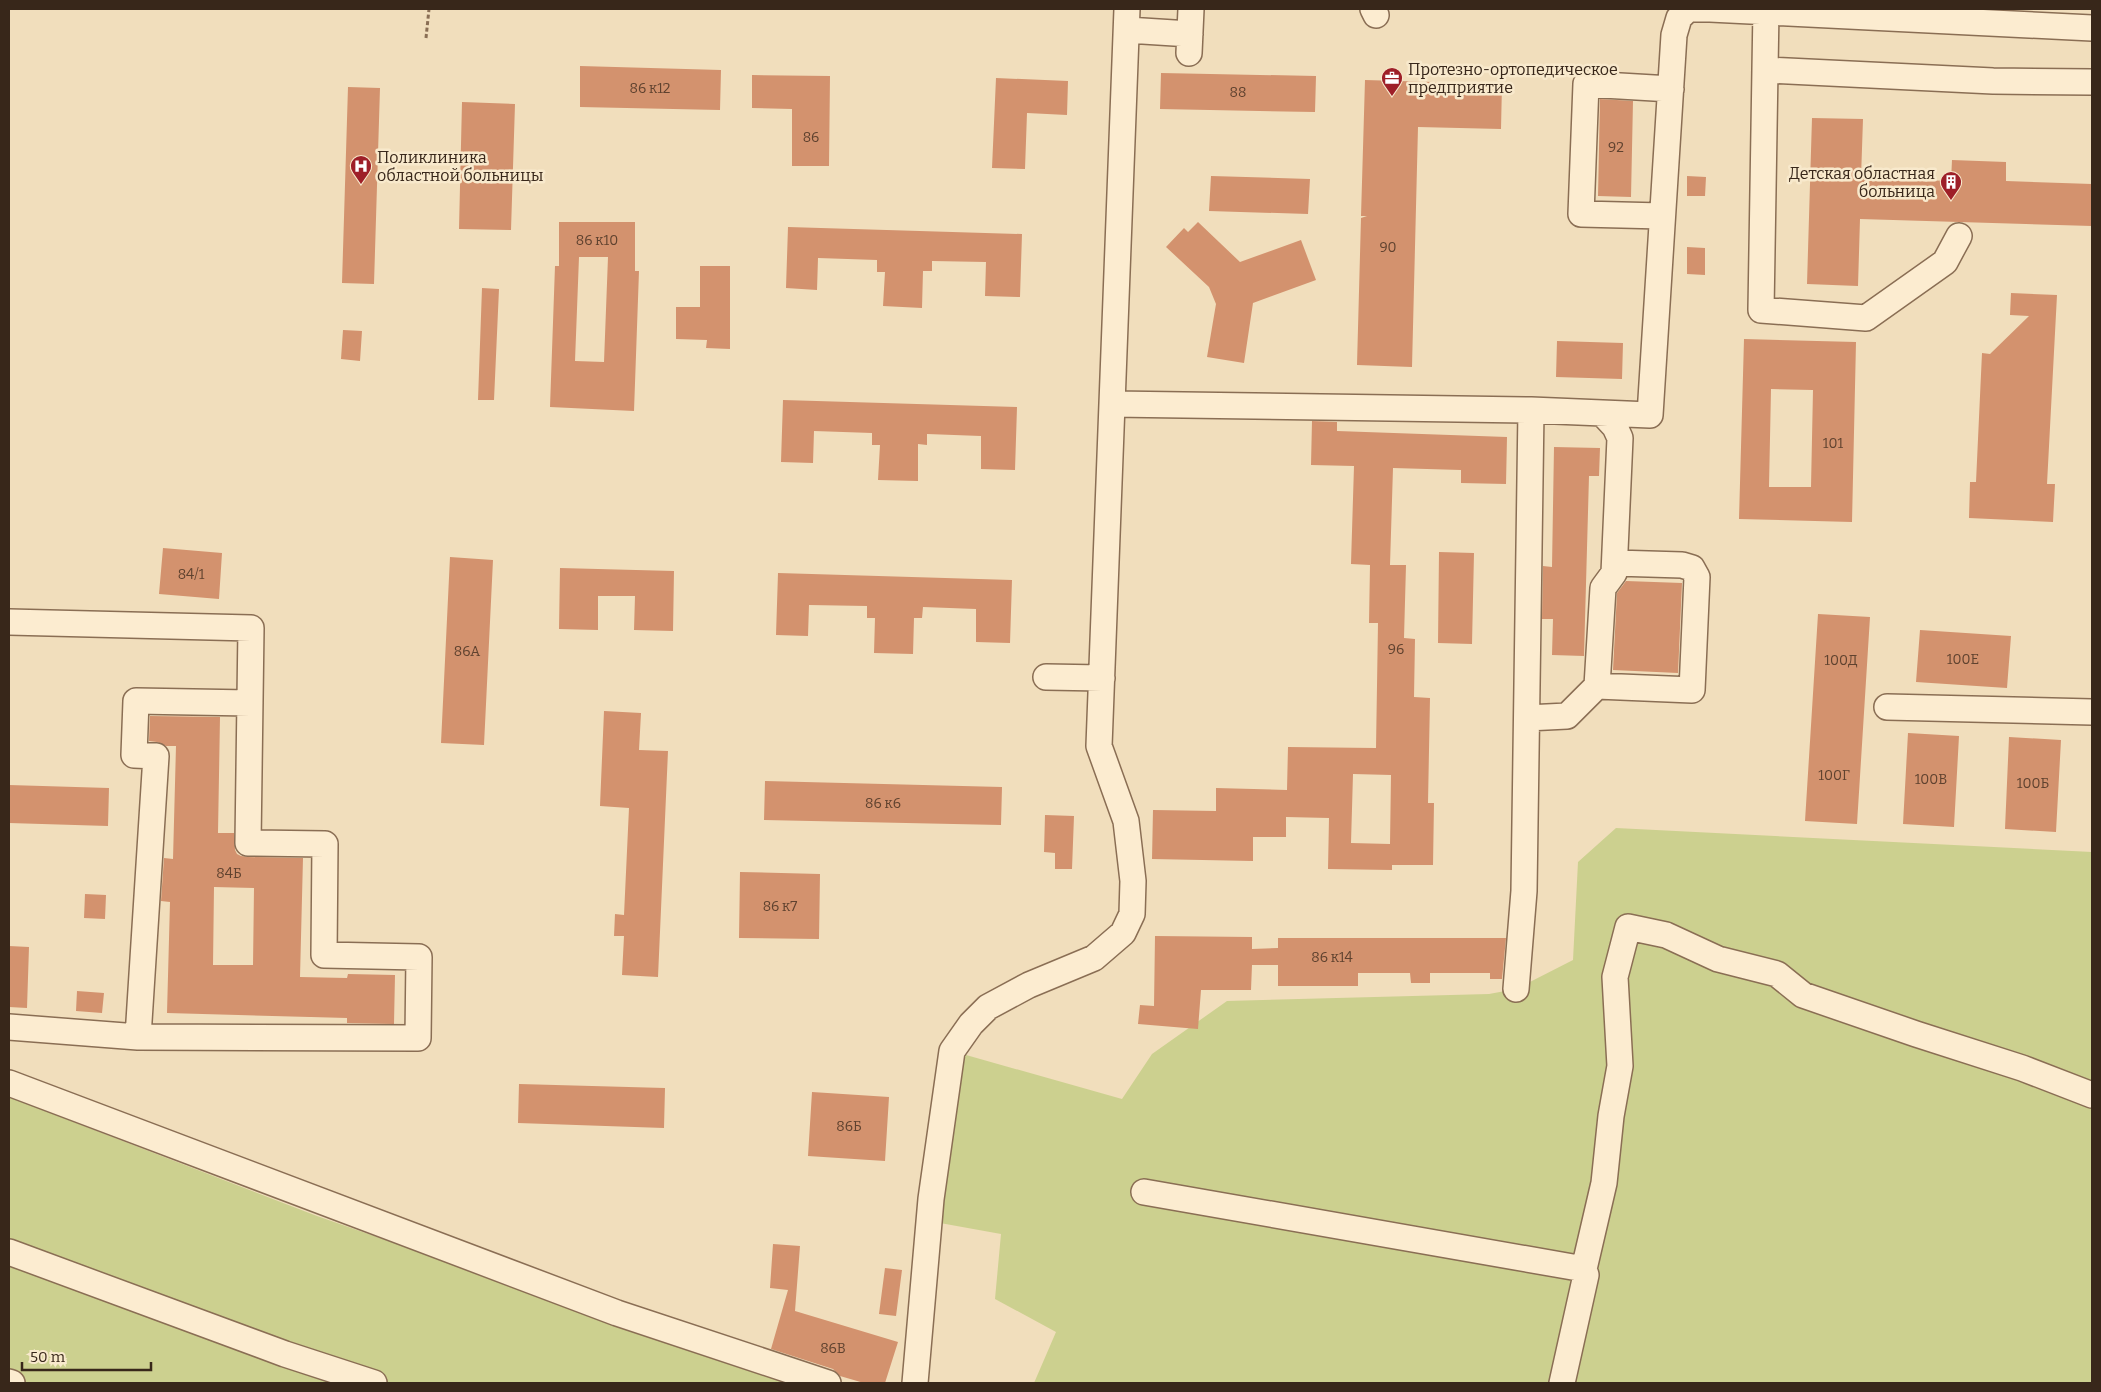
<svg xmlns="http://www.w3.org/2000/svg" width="2101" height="1392" font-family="Bitter,serif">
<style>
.green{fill:#ccd08f}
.building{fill:#d3926e;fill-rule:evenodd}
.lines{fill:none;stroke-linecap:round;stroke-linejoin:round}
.minor-casing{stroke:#8a6e54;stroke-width:28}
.path{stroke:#8a6e54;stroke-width:3;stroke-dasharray:4 2.5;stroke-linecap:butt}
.minor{stroke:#fcecd0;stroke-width:25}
.labels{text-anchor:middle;stroke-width:5;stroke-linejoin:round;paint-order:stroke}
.number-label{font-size:14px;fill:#5f422f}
.poi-label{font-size:16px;fill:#38271a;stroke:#f8e9cc;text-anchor:start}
</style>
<rect width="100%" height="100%" fill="#f1debc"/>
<!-- green -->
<path class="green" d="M1616,828L2092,852V1383H1034L1056,1332L995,1299L1001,1234L929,1221L952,1051L1122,1099L1152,1054L1227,1001L1489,994L1516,989L1573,960L1578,862Z
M9,1093L53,1114L317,1216L614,1320L822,1383H9Z"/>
<!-- building -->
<path class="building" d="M580,66L721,70L720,110L580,107Z
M1161,73L1316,76L1315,112L1160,109Z
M752,75L830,76L829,166H792V109L752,108Z
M996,78L1068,81L1067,115L1027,113L1025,169L992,168Z
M1365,80L1502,84L1501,129L1418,127L1412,367L1357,365L1361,218L1367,216H1361Z
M348,87L380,88L374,284L342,283Z
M1600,99L1633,101L1631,197L1598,196Z
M462,102L515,104L511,230L459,229Z
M1812,118L1863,119L1861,178L1951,181L1952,160L2006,162V181L2092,184V226L1860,219L1858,286L1807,284Z
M1211,176L1310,179L1308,214L1209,211Z
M1687,176L1706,177L1705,196H1687Z
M559,222H635V271H639L634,411L550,407L555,266H559ZM579,257H608L604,362L575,361Z
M1198,222L1240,262L1301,240L1316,280L1253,303L1244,363L1207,357L1216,304L1209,287L1166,247L1184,228L1188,232Z
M788,227L1022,234L1020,297L985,296L986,262L932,261V271H923L922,308L883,306L885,272H877V260L818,258L817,290L786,288Z
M1687,247L1705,248V275L1687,274Z
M700,266H730V349L706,348L707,340L676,339V307H700Z
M482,288L499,289L494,400H478Z
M2011,293L2057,295L2047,484H2055L2053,522L1969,518L1970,482H1976L1982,353L1990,354L2029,316L2010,315Z
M343,330L362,331L360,361L341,359Z
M1744,339L1856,342L1852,522L1739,519ZM1771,389L1813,390L1811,487H1769Z
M1557,341L1623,343L1622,379L1556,377Z
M783,400L1017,407L1015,470L981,469V436L927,434V445L918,444V481L878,480L880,445H872V433L814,431L813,463L781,462Z
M1312,421L1337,422V431L1507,437L1506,484L1461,483V470L1393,468L1390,565H1406L1404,638L1415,639L1414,697L1430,698L1428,803H1434L1433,865H1392V870L1328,869L1329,818L1286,817V837H1253V861L1152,859L1153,810L1216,811V788L1287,790L1288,747L1376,748L1378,623H1369L1370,565L1351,564L1354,466L1311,465ZM1353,774L1391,775L1390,844L1351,843Z
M1554,447L1600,448L1599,476H1589L1584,656L1552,655L1553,619H1542L1543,566L1552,567Z
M163,548L222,553L219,599L159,594Z
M1439,552L1474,553L1472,644L1438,643Z
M450,557L493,560L484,745L441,743Z
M560,568L674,571L673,631L634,630L635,596H598V630L559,629Z
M778,573L1012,580L1010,643L976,642V609L923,607L922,618H914L913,654L874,653L875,618H867V606L809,605L808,636L776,635Z
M1626,581L1682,583L1678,673L1613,670L1617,593Z
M1818,614L1870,617L1857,824L1805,821Z
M1920,630L2011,636L2007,688L1916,682Z
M604,711L641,713L639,750L668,751L658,977L622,975L624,936H614L615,914L624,915L629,808L600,806Z
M150,716L220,717L218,833H234L235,850L237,854L241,856L248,857L303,858L300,977L347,978L348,974L395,975L394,1024L347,1023V1018L167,1013L170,902L161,901L164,858L173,859L176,746H166L157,742L149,741ZM214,887L254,888L253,965H213Z
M1908,733L1959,736L1954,827L1903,824Z
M2009,737L2061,740L2056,832L2005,829Z
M765,781L1002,787L1001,825L764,820Z
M9,785L109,788L108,826L9,823Z
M1045,815L1074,816L1072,869H1055V853L1044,852Z
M740,872L820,874L819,939L739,938Z
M85,894L106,895L105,919L84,918Z
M1155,936L1252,937V949L1278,948V938H1506L1502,979H1490V973H1430V983H1411L1410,973H1358V986H1278V965H1252L1251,990H1201L1198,1029L1138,1024L1140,1005L1154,1006Z
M9,946L29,947L27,1008L9,1007Z
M77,991L104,993L102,1013L76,1011Z
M519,1084L665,1088L664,1128L518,1123Z
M812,1092L889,1097L885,1161L808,1156Z
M773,1244L800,1246L795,1311L898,1342L885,1383H864L840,1376L833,1369L771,1349L788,1290L770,1288Z
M885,1268L902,1270L896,1316L879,1314Z"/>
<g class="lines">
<!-- minor casing -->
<g class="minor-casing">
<path id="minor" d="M1373,9L1376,15
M1710,9L2092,28
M1766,9L1761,310L1866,318L1945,262L1959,236
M1127,30L1190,34
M1189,53L1191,9
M1766,70L1993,81L2092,82
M1662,216L1581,214L1586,84L1671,89
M1113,404L1531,410
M9,622L251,628L248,843L325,844L324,955L419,957L418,1038L138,1037L9,1027
M1046,677L1102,678
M1597,686L1603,588L1614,573L1620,438L1615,427L1602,413
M1887,707L2092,712
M1527,718L1567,716L1597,686L1692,690L1697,577L1692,568L1682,565L1615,563
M1516,989L1524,891L1531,410L1650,415L1674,35L1679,18L1688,9H1706
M138,1037L156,756L134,755L136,701L250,703
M9,1083L617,1313L828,1383
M1144,1192L1584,1269
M9,1252L285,1354L374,1383
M9,1382L12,1383
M915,1383L931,1199L952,1051L971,1024L988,1007L1029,985L1094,958L1123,933L1132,914L1133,881L1126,821L1099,746L1127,9
M1562,1383L1586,1275L1584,1269L1604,1183L1611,1116L1620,1066L1615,977L1628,927L1666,935L1718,959L1777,974L1803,995L1916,1034L2022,1068L2092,1095"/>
</g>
<!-- path -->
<path class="path" d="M426,38L429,9"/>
<!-- minor -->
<use href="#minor" class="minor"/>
</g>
<!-- icons -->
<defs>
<g id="office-pin" transform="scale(1.125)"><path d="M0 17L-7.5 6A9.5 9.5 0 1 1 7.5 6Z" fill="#9e1f28" stroke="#f8e9cc"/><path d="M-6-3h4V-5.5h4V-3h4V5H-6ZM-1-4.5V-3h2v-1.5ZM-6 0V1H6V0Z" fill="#fff"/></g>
<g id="hospital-pin" transform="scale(1.125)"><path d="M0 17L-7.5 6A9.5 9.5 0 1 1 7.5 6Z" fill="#9e1f28" stroke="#f8e9cc"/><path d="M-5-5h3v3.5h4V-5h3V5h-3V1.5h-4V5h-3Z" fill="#fff"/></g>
<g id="building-pin" transform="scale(1.125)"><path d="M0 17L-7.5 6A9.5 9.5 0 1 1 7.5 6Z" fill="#9e1f28" stroke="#f8e9cc"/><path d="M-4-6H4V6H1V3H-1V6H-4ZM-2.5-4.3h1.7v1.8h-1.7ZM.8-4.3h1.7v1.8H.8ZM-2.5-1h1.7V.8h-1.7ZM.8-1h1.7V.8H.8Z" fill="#fff"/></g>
</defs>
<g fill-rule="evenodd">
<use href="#office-pin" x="1392" y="78"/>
<use href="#hospital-pin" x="361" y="166"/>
<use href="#building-pin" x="1951" y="182"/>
</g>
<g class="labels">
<!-- number labels -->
<g class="number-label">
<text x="650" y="93">86 к12</text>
<text x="1238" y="97">88</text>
<text x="811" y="142">86</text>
<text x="1616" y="152">92</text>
<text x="597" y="245">86 к10</text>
<text x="1388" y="252">90</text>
<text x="1833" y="448">101</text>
<text x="191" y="579">84/1</text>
<text x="1396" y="654">96</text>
<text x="467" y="656">86А</text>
<text x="1963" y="664">100Е</text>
<text x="1841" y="665">100Д</text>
<text x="1834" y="780">100Г</text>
<text x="1931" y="784">100В</text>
<text x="2033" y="788">100Б</text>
<text x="883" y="808">86 к6</text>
<text x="229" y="878">84Б</text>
<text x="780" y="911">86 к7</text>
<text x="1332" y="962">86 к14</text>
<text x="849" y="1131">86Б</text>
<text x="833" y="1353">86В</text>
</g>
<!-- poi labels -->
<g class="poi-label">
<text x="1408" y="75">Протезно-ортопедическое<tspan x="1408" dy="18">предприятие</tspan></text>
<text x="377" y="163">Поликлиника<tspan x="377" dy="18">областной больницы</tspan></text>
<text x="1935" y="179" text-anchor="end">Детская областная<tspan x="1935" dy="18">больница</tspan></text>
</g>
</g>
<!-- border -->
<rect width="2101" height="1392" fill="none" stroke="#38271a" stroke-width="20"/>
<!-- scale -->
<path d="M22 1362v8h129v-8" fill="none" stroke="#38271a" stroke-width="2.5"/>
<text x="30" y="1362" font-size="15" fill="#38271a" stroke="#f8e9cc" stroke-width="4" paint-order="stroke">50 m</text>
</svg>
